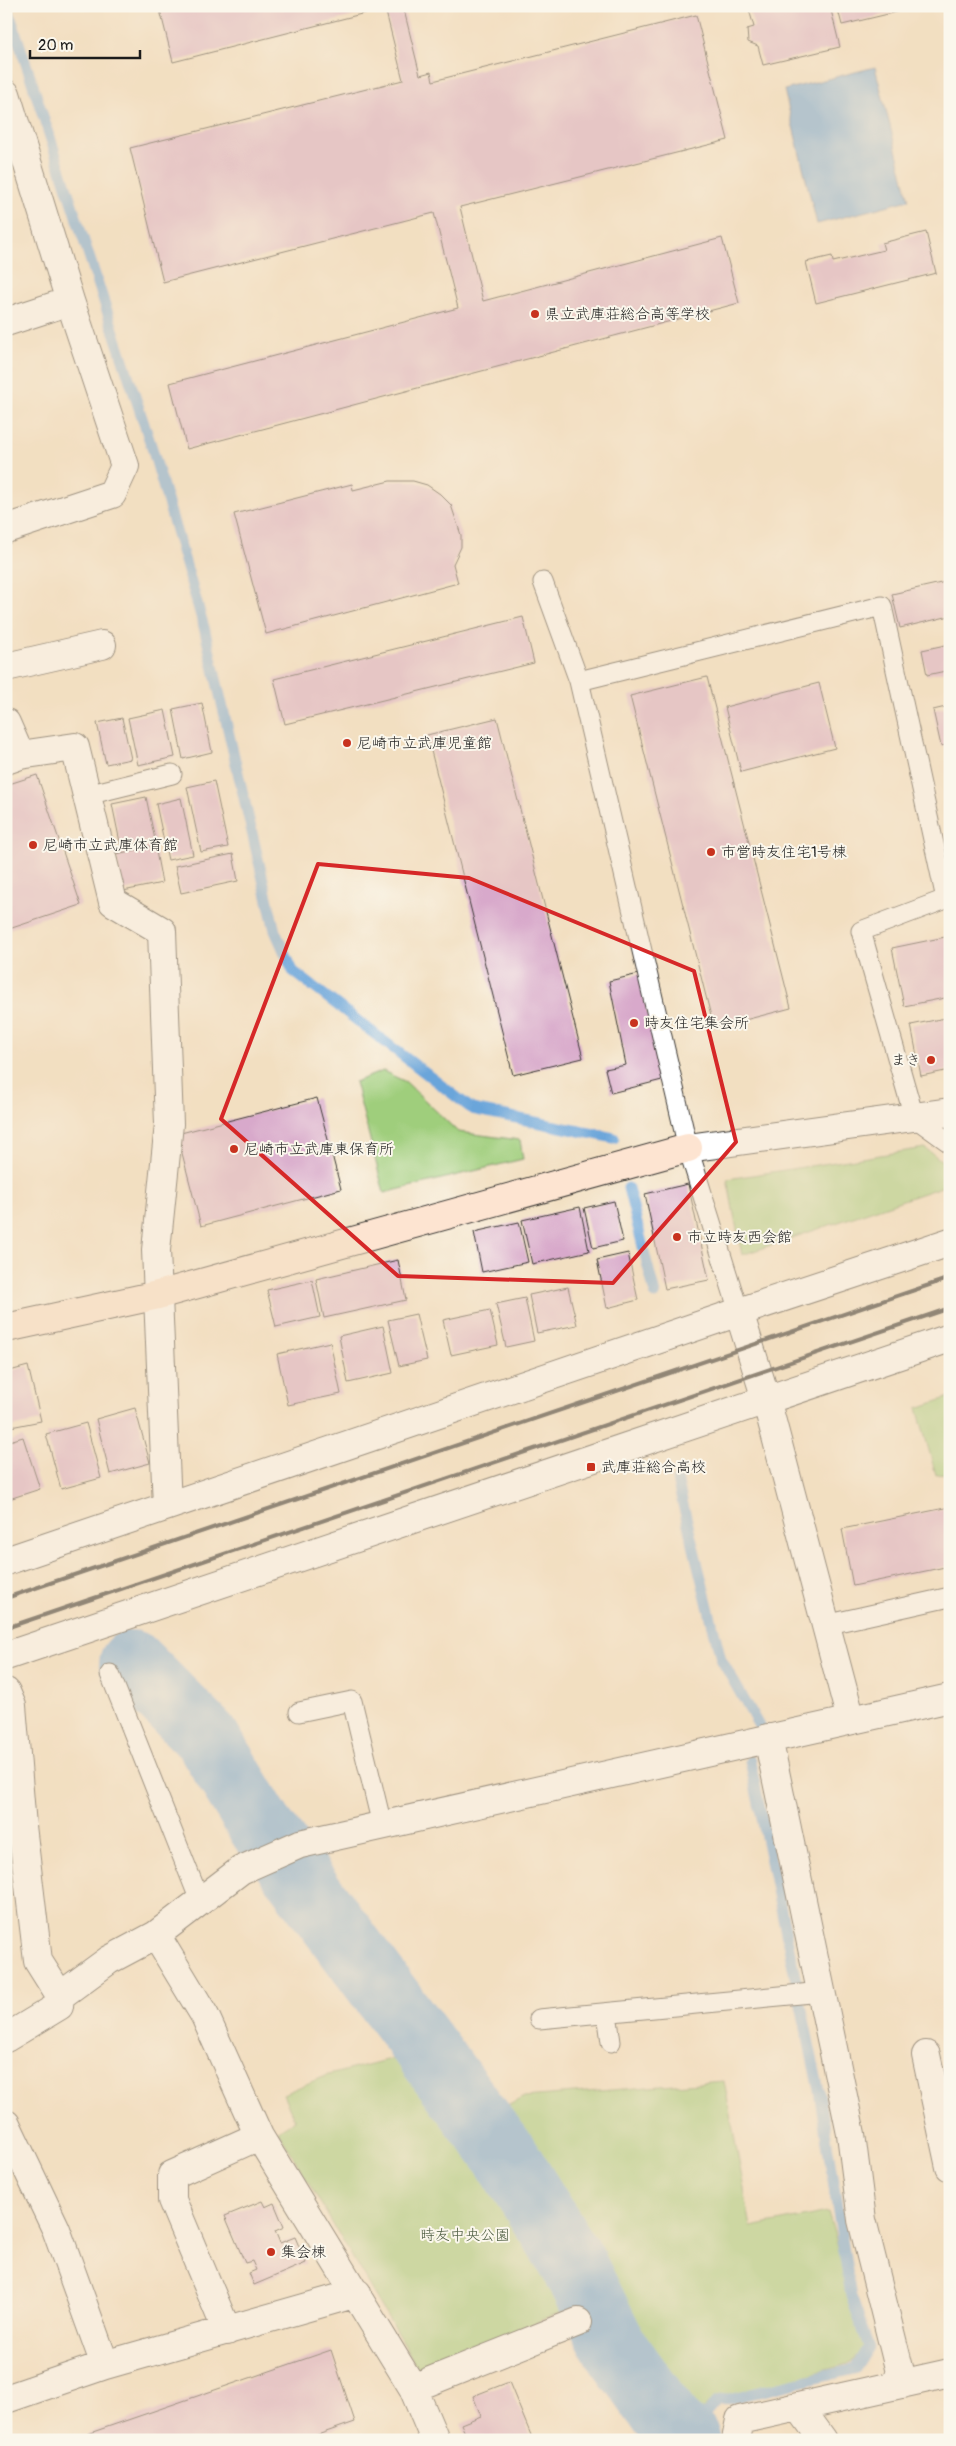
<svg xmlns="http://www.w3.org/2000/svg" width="956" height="2446" font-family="Pangolin,'Klee One',sans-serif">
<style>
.green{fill:#9fce7c;stroke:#5e754c}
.water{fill:#6aa5da;stroke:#43607b}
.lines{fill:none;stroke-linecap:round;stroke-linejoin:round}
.stream{stroke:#6aa5da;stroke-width:11}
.river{stroke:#6aa5da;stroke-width:66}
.building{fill:#d8a9cb}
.lane-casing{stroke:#3c3935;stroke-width:21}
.street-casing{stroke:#3c3935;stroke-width:30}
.secondary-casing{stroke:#3c3935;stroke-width:30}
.lane{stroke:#fff;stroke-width:19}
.street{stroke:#fff;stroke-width:28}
.secondary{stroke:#fde4d1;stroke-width:28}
.rail{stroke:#1c1c1c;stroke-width:4}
.marked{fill:none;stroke:#d62828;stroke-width:4;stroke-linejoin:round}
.poi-dot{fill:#c8321e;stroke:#fbf7ec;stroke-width:2}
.labels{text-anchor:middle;stroke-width:4;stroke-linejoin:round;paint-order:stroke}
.poi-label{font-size:15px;fill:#1c1c1c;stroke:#fbf7ec;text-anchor:start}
.park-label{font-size:15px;fill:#4a5a3e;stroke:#fbf7ec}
</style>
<rect width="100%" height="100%" fill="#fbf7ec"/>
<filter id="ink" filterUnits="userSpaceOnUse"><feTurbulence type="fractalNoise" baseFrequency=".02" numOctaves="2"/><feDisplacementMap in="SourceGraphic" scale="10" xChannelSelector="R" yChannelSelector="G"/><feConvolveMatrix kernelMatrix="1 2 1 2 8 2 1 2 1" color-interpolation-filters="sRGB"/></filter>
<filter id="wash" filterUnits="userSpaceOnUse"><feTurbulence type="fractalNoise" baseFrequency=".0096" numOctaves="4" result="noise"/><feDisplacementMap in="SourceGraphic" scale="20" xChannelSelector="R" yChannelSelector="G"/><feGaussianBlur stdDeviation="1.12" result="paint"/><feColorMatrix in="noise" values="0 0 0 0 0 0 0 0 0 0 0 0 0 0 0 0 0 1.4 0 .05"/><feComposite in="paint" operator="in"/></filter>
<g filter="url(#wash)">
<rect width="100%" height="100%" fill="#f2dfc1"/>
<!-- green -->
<path class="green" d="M383,1071L406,1082L458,1132L520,1140L523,1159L384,1193L355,1082Z
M925,1148L950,1167V1184L742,1255L727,1179Z
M950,1397V1473L936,1475L917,1408Z
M413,2053L470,2126L524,2097L724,2081L751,2227L828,2212L867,2345L851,2363L708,2403L689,2425L631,2344L607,2292L420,2372L278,2131L295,2120L283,2094L325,2076Z"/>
<!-- water -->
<path class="water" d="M875,67L909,200L817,224L784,90Z"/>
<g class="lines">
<!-- stream -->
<path class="stream" d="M7,6L152,448L204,627L275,931L293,971L472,1109L614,1138
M628,1188L655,1294
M677,1480L721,1659L759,1726
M691,2440L702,2418L716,2402L855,2369L869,2347L851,2296L819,2091L750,1761"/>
<!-- river -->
<path class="river" d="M132,1663L207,1738L261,1827L505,2155L576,2269L615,2348L672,2427L688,2440"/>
</g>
<g id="blocks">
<!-- building -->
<path class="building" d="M159,6H403L420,75L431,72L433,81L696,15L728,140L460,207L483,301L722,238L739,303L187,449L170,383L458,308L434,213L163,282L130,148L403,80L385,8L173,62Z
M748,6H830L840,47L763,65L758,46L748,42L747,29L754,27Z
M837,6H904L905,10L842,25Z
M926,232L936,273L816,303L806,262L832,256L833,262L884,250L882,243Z
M390,481H413L427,485L440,494L451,505L461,535V547L453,564L458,583L266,634L234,514L352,484L353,490Z
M950,581V616L900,628L892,594Z
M523,617L534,663L285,724L274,679Z
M950,644V670L927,675L922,650Z
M707,677L791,1008L714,1028L630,696Z
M819,683L835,748L741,772L725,707Z
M202,703L212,752L183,759L173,709Z
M950,706V744L941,746L933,710Z
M165,710L175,757L138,765L128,718Z
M122,718L131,759L106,764L97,723Z
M497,718L583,1058L513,1075L427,735Z
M37,775L81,905L6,930V785Z
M214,781L228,847L201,852L187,787Z
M146,797L155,840L121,847L112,804Z
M181,798L193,855L168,860L156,804Z
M155,846L162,883L123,891L116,854Z
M233,854L238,881L181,893L175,866Z
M950,936V997L904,1006L892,948Z
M639,974L662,1080L611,1093L605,1069L626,1065L609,981Z
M950,1017V1070L921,1076L911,1025Z
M317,1098L341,1189L201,1226L177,1134Z
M688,1184L709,1280L665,1289L645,1194Z
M614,1201L623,1241L593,1248L584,1208Z
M580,1207L589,1251L532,1264L522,1220Z
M519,1222L528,1262L482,1272L474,1232Z
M628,1253L638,1300L607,1308L597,1260Z
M398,1260L406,1300L324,1318L316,1279Z
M312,1280L320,1317L276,1327L267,1290Z
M568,1287L577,1325L537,1333L529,1295Z
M525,1298L534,1341L506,1347L496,1304Z
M490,1310L498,1345L451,1355L443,1320Z
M416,1314L427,1360L399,1366L388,1320Z
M383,1326L393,1373L348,1383L339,1336Z
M330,1342L341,1394L288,1405L277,1354Z
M28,1366L41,1421L6,1428V1372Z
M135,1408L150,1463L110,1474L96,1419Z
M86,1423L101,1478L61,1489L46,1434Z
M23,1437L40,1489L6,1500V1442Z
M950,1507V1566L853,1586L842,1529Z
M262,2201L265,2207L274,2203L284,2227L275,2231L280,2243L295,2237L306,2263L254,2285L249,2273L256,2270L252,2261L245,2263L225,2216Z
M331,2350L355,2422L303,2440H89L87,2434Z
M509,2382L533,2440H468L461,2424L481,2416L473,2396Z"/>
</g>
</g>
<g filter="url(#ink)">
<use href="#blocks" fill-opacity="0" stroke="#3c3935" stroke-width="1"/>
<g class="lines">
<!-- lane casing -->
<g class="lane-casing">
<path id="lane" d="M543,582L579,681
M87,795L172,774
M739,1312L688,1148L579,681L882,606L946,899L861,931L914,1117L950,1143
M825,1625L950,1597
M110,1674L200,1901
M299,1712L352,1701L382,1825
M607,2013L611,2042
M539,2019L822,1992"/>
</g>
<!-- street casing -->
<g class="street-casing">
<path id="street" d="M6,94L70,301L125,466L112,494L6,529
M6,322L70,301
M6,667L102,645
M6,723L20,755
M6,760L20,755L75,747L113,902L162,931L169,1124L156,1250L167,1506
M688,1148L950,1112
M739,1312L766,1399L851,1720
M6,1561L739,1312L950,1242
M6,1656L950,1338
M6,1692L12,1706L22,1826L38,1961L60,1996
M768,1738L851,2134L862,2220L903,2384
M156,1935L205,2016L259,2136L413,2388L435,2440
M6,2038L59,2006L60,1996L109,1960L156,1935L241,1870L300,1844L950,1698
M926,2055L950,2167
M6,2124L56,2229L105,2365
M227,2331L172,2200V2175L259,2136
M413,2388L578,2322
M6,2399L105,2365L357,2293
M799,2407L823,2440
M736,2440L740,2420L950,2373"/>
</g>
<!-- secondary casing -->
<g class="secondary-casing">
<path id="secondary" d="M6,1328L158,1295L688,1148"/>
</g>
<!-- lane -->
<use href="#lane" class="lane"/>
<!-- street -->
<use href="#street" class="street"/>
<!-- secondary -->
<use href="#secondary" class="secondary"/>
<!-- rail -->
<path class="rail" d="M6,1598L950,1278
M6,1628L950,1308"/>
</g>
</g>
<!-- marked area -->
<path d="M0 0H956V2446H0ZM318,864L469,878L694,971L736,1142L613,1283L398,1276L221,1119Z" fill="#f2dfc1" fill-opacity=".55" fill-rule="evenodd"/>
<path class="marked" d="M318,864L469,878L694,971L736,1142L613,1283L398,1276L221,1119Z"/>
<!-- markers -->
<g class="poi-dot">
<circle cx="535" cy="314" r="5"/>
<circle cx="347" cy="743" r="5"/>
<circle cx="33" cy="845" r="5"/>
<circle cx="711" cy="852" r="5"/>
<circle cx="634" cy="1023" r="5"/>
<circle cx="931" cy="1060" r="5"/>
<circle cx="234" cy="1149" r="5"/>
<circle cx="677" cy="1237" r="5"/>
<rect x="586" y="1462" width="10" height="10" rx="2.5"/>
<circle cx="271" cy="2252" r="5"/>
</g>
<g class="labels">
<!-- poi labels -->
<g class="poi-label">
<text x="545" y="319">県立武庫荘総合高等学校</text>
<text x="357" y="748">尼崎市立武庫児童館</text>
<text x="43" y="850">尼崎市立武庫体育館</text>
<text x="721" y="857">市営時友住宅1号棟</text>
<text x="644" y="1028">時友住宅集会所</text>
<text x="921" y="1065" text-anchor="end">まき</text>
<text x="244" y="1154">尼崎市立武庫東保育所</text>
<text x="687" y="1242">市立時友西会館</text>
<text x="601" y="1472">武庫荘総合高校</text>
<text x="281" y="2257">集会棟</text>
</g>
<!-- park labels -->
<g class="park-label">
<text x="465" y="2240">時友中央公園</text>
</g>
</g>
<!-- margin -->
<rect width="956" height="2446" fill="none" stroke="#fbf7ec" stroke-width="25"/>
<!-- scale -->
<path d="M30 50v8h110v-8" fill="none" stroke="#1c1c1c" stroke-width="2.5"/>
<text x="38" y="50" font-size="15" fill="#1c1c1c" stroke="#fbf7ec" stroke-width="4" paint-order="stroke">20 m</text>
</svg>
